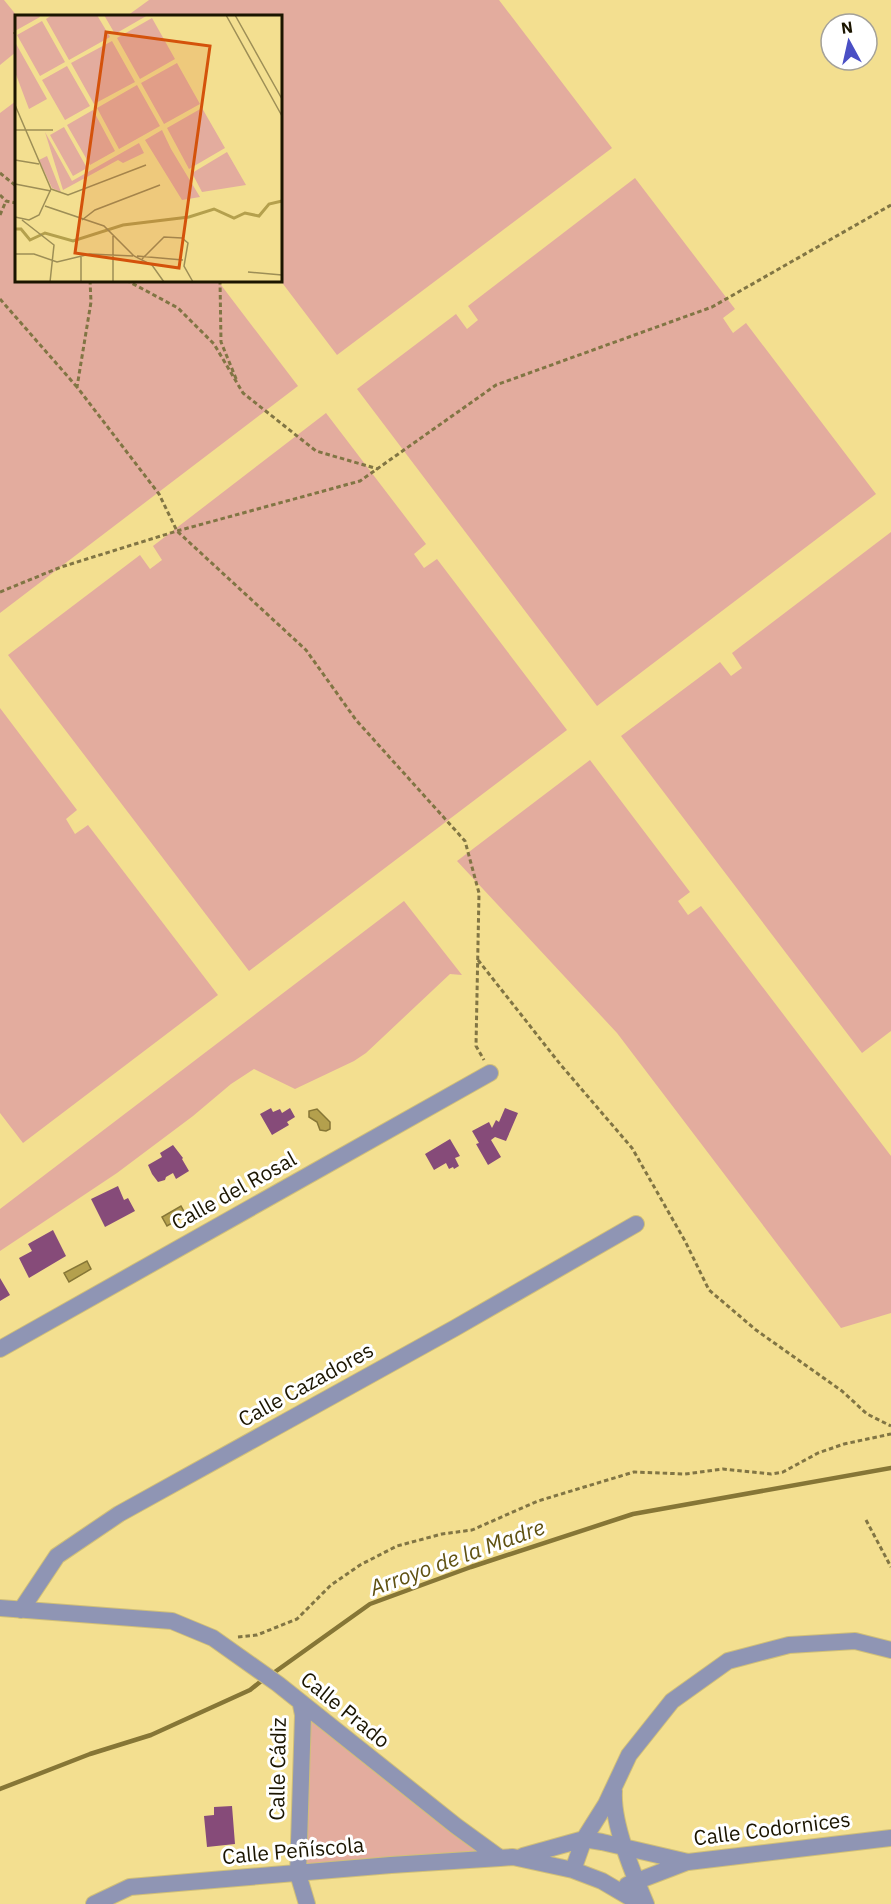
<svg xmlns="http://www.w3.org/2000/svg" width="891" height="1904" font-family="'IBM Plex Sans',sans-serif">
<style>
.green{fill:#e3ac9e}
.water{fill:#b4a04d;stroke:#867636;stroke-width:1.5}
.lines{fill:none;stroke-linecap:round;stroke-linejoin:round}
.stream{stroke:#867636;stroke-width:4.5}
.building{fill:#864b79}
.minor-casing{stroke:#d0bf79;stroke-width:18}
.path{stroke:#817544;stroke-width:3;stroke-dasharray:4.5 3;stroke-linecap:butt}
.minor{stroke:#8f95b4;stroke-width:16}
.labels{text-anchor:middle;stroke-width:6;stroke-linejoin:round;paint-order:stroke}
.street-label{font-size:21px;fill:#1b1500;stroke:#fff}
.water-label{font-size:22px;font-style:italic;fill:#5f5111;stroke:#fff}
.inset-river{fill:none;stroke:#b4a04d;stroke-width:3}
.inset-road{fill:none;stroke:#9d8e56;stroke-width:1.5}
.view{fill:#d4520b;fill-opacity:0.15;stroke:#d4520b;stroke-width:3}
.inset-edge{fill:none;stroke:#1b1500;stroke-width:3}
</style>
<rect width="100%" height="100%" fill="#f3df90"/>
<!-- green -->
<path class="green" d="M0,0H4L17,16L16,52L0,65Z
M149,0H499L612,148L337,355L280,280V16H127Z
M16,101V280L218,281L298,386L0,613V113Z
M635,178L735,309L723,318L733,333L746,323L876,494L597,706L357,389L456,314L467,329L478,320L468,306Z
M326,413L426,544L414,554L424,568L437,559L567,730L249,971L8,655L140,555L150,569L162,560L153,546Z
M891,532V1031L862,1053L621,736L720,662L731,676L742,668L732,653Z
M0,708L77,810L66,819L75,834L88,825L218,995L23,1143L0,1113Z
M590,760L690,892L678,901L688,915L701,906L891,1156V1313L841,1328L617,1033L457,861Z
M404,901L462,975L450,974L366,1053L354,1061L295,1089L254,1069L231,1084L193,1116L117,1173L0,1251V1209Z
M301,1705L500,1858L298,1874Z"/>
<!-- water -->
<path class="water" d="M317,1109L330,1122V1129L326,1131L320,1130L317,1122L309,1117V1111Z
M181,1206L186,1215L167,1226L162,1217Z
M87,1261L91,1269L69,1282L64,1273Z"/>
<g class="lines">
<!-- stream -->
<path class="stream" d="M272,1674L370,1604L471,1567L633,1514L891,1468
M0,1789L90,1754L151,1735L250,1690L265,1678"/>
</g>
<!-- building -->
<path class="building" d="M271,1108L273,1112L280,1109L282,1113L290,1108L295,1117L287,1122L289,1125L272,1135L260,1114Z
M505,1108L518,1113L506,1141L495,1137L491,1140L501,1157L488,1165L476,1144L479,1143L472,1131L489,1122L492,1128L496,1120L499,1122Z
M450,1139L460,1156L455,1158L459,1166L454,1169L453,1167L449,1169L446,1163L434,1170L425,1154Z
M173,1145L183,1158L182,1159L189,1171L176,1179L173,1173L166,1177L165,1180L158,1182L152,1174L148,1165L162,1157L160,1153Z
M118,1186L124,1200L128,1198L135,1211L105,1227L91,1199Z
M53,1230L66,1256L29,1278L19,1258L32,1251L28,1244Z
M0,1278L10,1295L0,1301Z
M232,1806L235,1844L207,1847L204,1816L214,1815V1807Z"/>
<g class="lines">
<!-- minor casing -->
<g class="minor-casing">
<path id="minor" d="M0,1349L490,1073
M0,1608L172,1621L213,1638L278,1684L456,1826L500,1858L513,1857L573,1870L602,1881L641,1904
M21,1610L57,1556L119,1514L455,1328L636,1224
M301,1705L303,1715L298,1874L307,1904
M614,1791C612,1824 633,1873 646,1904
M523,1856L584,1839L602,1842L688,1862L891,1838
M573,1870L584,1839L606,1804L629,1755L672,1701L728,1661L789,1645L855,1641L891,1650
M627,1885L687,1862
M94,1904L130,1887L391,1865L500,1858"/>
</g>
<!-- path -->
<path class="path" d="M14,32L16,34
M0,173L16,186
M0,195L6,201L16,203
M0,215L6,201
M90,280L91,302L77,387L159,494L177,531L306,650L356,720L465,841L479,893L476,1046L484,1060
M126,280L178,308L214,344L243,393L316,451L378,469
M220,280L221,342L237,381
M0,299L77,387
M0,592L61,567L177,531L360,481L496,385L712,307L891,205
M478,960L560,1064L632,1148L685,1241L709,1290L756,1330L842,1391L867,1414L891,1426
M866,1520L891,1567
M238,1637L257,1635L297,1619L331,1585L360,1565L397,1546L442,1534L472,1530L538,1501L634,1472L685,1474L723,1469L771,1474L783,1472L818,1453L844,1444L891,1434"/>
<!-- minor -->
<use href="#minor" class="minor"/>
</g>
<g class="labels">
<!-- street labels -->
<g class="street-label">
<text transform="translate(234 1191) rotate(-29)" y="7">Calle del Rosal</text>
<text transform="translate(306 1385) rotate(-29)" y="7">Calle Cazadores</text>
<text transform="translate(345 1710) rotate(39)" y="7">Calle Prado</text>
<text transform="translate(278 1769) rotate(-89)" y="7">Calle Cádiz</text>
<text transform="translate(772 1829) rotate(-7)" y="7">Calle Codornices</text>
<text transform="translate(293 1851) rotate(-5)" y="7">Calle Peñíscola</text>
</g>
<!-- water labels -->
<g class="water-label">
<text transform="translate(457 1557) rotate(-20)" y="8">Arroyo de la Madre</text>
</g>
</g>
<!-- overview -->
<g transform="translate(15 15)">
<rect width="267" height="267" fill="#f3df90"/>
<path d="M0,0H24L25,2L0,16ZM37,0H82L95,22L54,45L31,4ZM89,0H133L100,19ZM137,3L160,44L125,64L102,23ZM27,6L50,47L25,61L2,20ZM97,26L120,67L79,89L56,48ZM0,27L32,84L14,94L0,57ZM162,48L185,89L149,109L126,68ZM52,51L75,91L50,105L27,65ZM122,70L145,111L104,134L82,93ZM187,93L210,133L174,154L152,113ZM78,95L100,136L75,150L52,110ZM49,112L72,153L58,161L35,120ZM147,115L156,134L185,182L167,185L130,125ZM30,117L57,166L124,128L129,138L108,148L103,145L48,175ZM212,137L231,170L187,177L177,158ZM32,141L46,177L37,173L24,145Z" fill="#e3ac9e"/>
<path class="inset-river" d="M0,214H6L15,225L30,218L58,226L108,210L174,202L199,194L219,203L230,198L244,201L254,189L267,186"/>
<path class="inset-road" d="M211,0L267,101M220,0L267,84M0,90L36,174M0,115H38M0,145L24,149M0,169L36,176M36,174L53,180L131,150M30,191L89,211L119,241L137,250L149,267M0,202L14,205L24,200L36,174M7,205L39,230L35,267M67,205L80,195L145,170M0,239H19L42,247L75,239L118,241M122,241L168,245M66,242V267M127,244L149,222L167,223L173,228L169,251L178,267M233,257L267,260M98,267V221"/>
<path class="view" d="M91,17L195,31L164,253L60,238Z"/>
<rect width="267" height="267" class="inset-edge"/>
</g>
<!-- north arrow -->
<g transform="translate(849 42) rotate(352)"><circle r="28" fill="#ffffff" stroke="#a4a199" stroke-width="1.5"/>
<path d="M0-4.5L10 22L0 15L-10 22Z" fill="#4a4fc5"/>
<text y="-9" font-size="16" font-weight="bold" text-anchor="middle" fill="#1b1500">N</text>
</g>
</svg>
